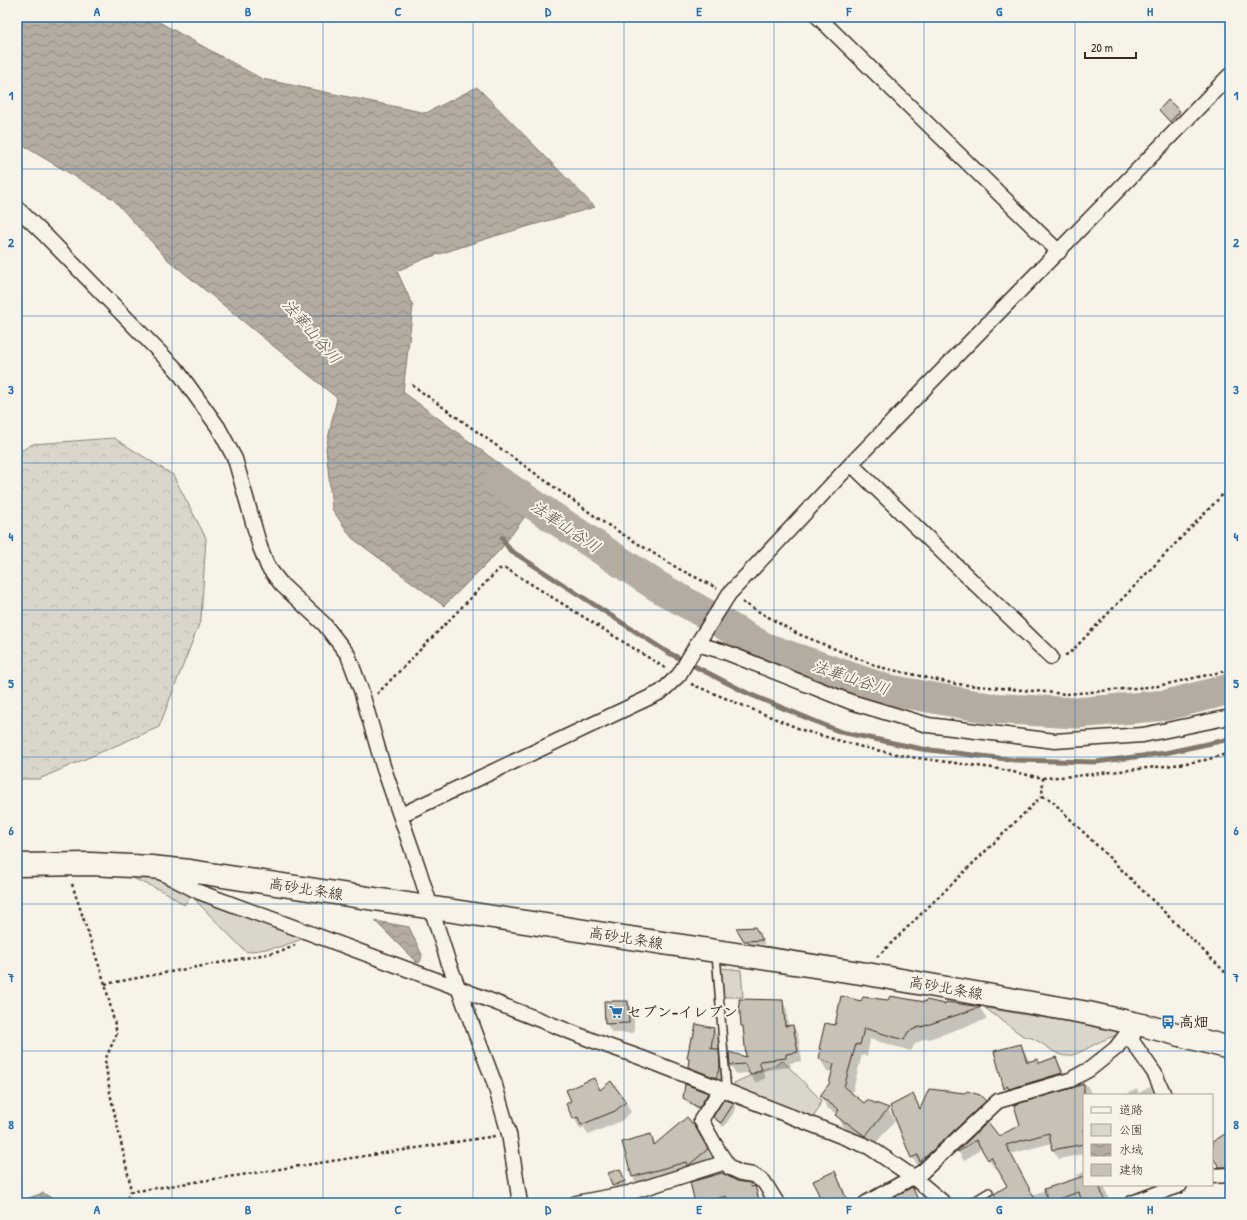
<svg xmlns="http://www.w3.org/2000/svg" width="1247" height="1220" font-family="'Patrick Hand','Klee One',sans-serif">
<style>
.green{fill:#dbd6cb;stroke:#8b8074}
.forest{fill:url(#forest-crowns);stroke:#8b8074}
.water{fill:url(#water-waves);stroke:#84786c}
.shadow{fill:#0003}
.lines{fill:none;stroke-linecap:round;stroke-linejoin:round}
.stream{stroke:#84786c;stroke-width:5}
.river{stroke:#b4aca0;stroke-width:31}
.building{fill:#c8c1b6;stroke:#3b2a1e}
.lane-casing{stroke:#3b2a1e;stroke-width:10}
.street-casing{stroke:#3b2a1e;stroke-width:17}
.primary-casing{stroke:#3b2a1e;stroke-width:25}
.path{stroke:#3b2a1e;stroke-width:2.5;stroke-dasharray:3 3;stroke-linecap:butt}
.lane{stroke:#f7f3e8;stroke-width:7}
.street{stroke:#f7f3e8;stroke-width:14}
.primary{stroke:#f7f3e8;stroke-width:22}
.grid{fill:none;stroke:#1f6fb2;stroke-width:1;stroke-opacity:0.55}
.labels{text-anchor:middle;stroke-width:4;stroke-linejoin:round;paint-order:stroke}
.street-label{font-size:15px;fill:#3b2a1e;stroke:#f7f3e8}
.poi-label{font-size:15px;font-weight:bold;fill:#3b2a1e;stroke:#f7f3e8;text-anchor:start}
.water-label{font-size:16px;font-style:italic;fill:#5f5145;stroke:#f7f3e8}
.neatline{fill:none;stroke:#1f6fb2;stroke-width:1.5}
.grid-label{font-size:13px;text-anchor:middle;font-weight:bold;fill:#1f6fb2}
</style>
<defs>
<pattern id="forest-crowns" width="20" height="18" patternUnits="userSpaceOnUse"><rect width="20" height="18" fill="#dbd6cb"/><path d="M2 6a3 3 0 1 1 6 0M12 15a3 3 0 1 1 6 0" fill="none" stroke="#bdb8ae"/></pattern>
<pattern id="water-waves" width="16" height="10" patternUnits="userSpaceOnUse"><rect width="16" height="10" fill="#b4aca0"/><path d="M0 5q4-4 8 0t8 0" fill="none" stroke="#948c82"/></pattern>
</defs>
<rect width="100%" height="100%" fill="#f7f3e8"/>
<filter id="ink" filterUnits="userSpaceOnUse"><feTurbulence type="fractalNoise" baseFrequency=".025" numOctaves="2"/><feDisplacementMap in="SourceGraphic" scale="8" xChannelSelector="R" yChannelSelector="G"/><feConvolveMatrix kernelMatrix="1 2 1 2 8 2 1 2 1" color-interpolation-filters="sRGB"/></filter>
<g filter="url(#ink)">
<!-- green -->
<path class="green" d="M121,873C151,877 165,879 191,896L184,905L167,893Z
M193,897L302,936V939L279,947L246,952L199,904Z
M721,968L741,970L743,997H723Z
M985,1008L1120,1030L1118,1035C1113,1036 1108,1038 1104,1040C1092,1044 1073,1060 1061,1055C1048,1050 1037,1037 1023,1036Z
M783,1061L821,1100L818,1110L813,1117L735,1086L734,1083Z"/>
<!-- forest -->
<path class="forest" d="M114,438L173,475L206,538L201,619L159,727L39,779H17V453L33,444Z"/>
<!-- water -->
<path class="water" d="M17,17H150L262,79L426,113L477,87L595,207L495,236L424,259L397,271L413,306L403,392L541,495L500,550L444,606L352,538L332,509L326,448L337,398L167,259L113,199L17,142Z
M375,921L409,927L422,955L420,962L417,963Z
M43,1193L50,1197L56,1203H17V1202Z"/>
<!-- shadow -->
<path class="shadow" d="M1160,110L1179,111L1182,116L1173,126Z
M755,928L765,944L747,946L737,929Z
M782,1001L787,1010L788,1027L793,1026L798,1035L802,1061L790,1063L791,1067L765,1070L763,1073L766,1078L755,1083L750,1073L736,1074L731,1065L747,1058L744,1028L742,1025Z
M888,1001L946,1005V1003L980,1008L987,1019L929,1039L926,1038L915,1044L911,1051L870,1039L867,1056L862,1055L852,1094L864,1104L867,1101L888,1109L895,1121L872,1147L853,1133L852,1134L843,1126L837,1114L827,1108L821,1096L830,1084L833,1072L827,1071L820,1059L822,1051L820,1049L835,1026L861,1002Z
M628,1002L634,1012V1033H612L606,1023Z
M714,1029L719,1038L717,1051L723,1060L725,1076L721,1087L694,1076L689,1067L690,1061L688,1058L694,1038Z
M1021,1045L1030,1062L1039,1064L1056,1058L1064,1072L1070,1089L1086,1084L1092,1095H1084V1156L1083,1154L1059,1159L1053,1150L1052,1143L1010,1154L1032,1195L1078,1179L1077,1175L1084,1172V1185H1104L1109,1200L1106,1202L1107,1203H1083V1201L1078,1203H1000L1008,1187L997,1166L994,1168L982,1148L964,1161L958,1151L988,1124L999,1138L1021,1126L1065,1091L1064,1089L1013,1102L1005,1088L995,1052Z
M594,1079L600,1090L610,1083L626,1102L631,1112L621,1121L588,1135L584,1127L580,1129L567,1104L572,1102Z
M686,1086L708,1094L710,1099L702,1112L687,1103L684,1098Z
M1150,1087L1155,1095H1125L1137,1089L1139,1093Z
M725,1101L734,1104L736,1109L724,1127L717,1122L714,1117Z
M985,1101L990,1111L926,1171L918,1166L912,1157L920,1111Z
M695,1129L712,1159L638,1187L633,1177L623,1143L650,1136L656,1145Z
M1212,1144H1230V1179H1227L1212,1156Z
M620,1170L627,1186L616,1190L613,1185Z
M835,1173L841,1183L849,1203H823Z
M1151,1185H1173L1155,1193Z
M754,1187L762,1203H696L751,1188Z"/>
<g class="lines">
<!-- stream -->
<path class="stream" d="M502,538L510,550L667,652L749,694L841,732L922,749L1015,760L1096,762L1165,753L1230,739"/>
<!-- river -->
<path class="river" d="M498,481L657,586L765,648L884,689L989,708L1076,713L1167,705L1230,689"/>
</g>
<!-- building -->
<path class="building" d="M1168,100L1180,111L1170,122L1159,110Z
M755,927L763,940L744,941L736,928Z
M841,996L861,1001L863,997L888,1000L890,996L925,1002L926,1000L945,1004L946,1002L981,1007L921,1027H919L908,1032L904,1040L864,1028L860,1045L856,1044L844,1087L864,1103L867,1100L889,1108L865,1136L846,1122L845,1123L835,1115L839,1110L820,1096L829,1084L834,1064L819,1059L821,1049H819L825,1023L835,1025Z
M739,999L783,1000L785,1026L793,1025L798,1052L786,1054V1058L760,1061L759,1063L762,1069L750,1075L745,1064L730,1065L729,1052L746,1057L743,1026H741Z
M604,1001H628L629,1023L605,1024Z
M696,1024L714,1028L711,1048L719,1050L720,1066L716,1078L688,1067L689,1059L687,1058L691,1038H693Z
M1021,1044L1027,1062L1038,1059L1039,1063L1056,1057L1062,1073L1009,1089L1007,1086L1004,1089L994,1051Z
M594,1078L600,1090L611,1081L626,1102L615,1111L581,1125L578,1117L573,1119L566,1104L571,1101L566,1090Z
M685,1084L708,1093L699,1108L683,1098Z
M1084,1084V1144L1052,1150L1049,1133L1006,1145L1035,1199L1028,1203H999L994,1194L1007,1186L991,1157L988,1160L976,1140L958,1152L957,1151L988,1122L999,1136L1020,1125L1014,1105L1072,1088Z
M929,1089L965,1093L967,1091L980,1095L986,1101L920,1162L918,1155L911,1158L890,1106L913,1094L920,1109Z
M724,1099L734,1103L721,1123L713,1117Z
M687,1117L696,1128L708,1149L689,1165L687,1166L686,1162L632,1177L622,1142L651,1134L654,1145Z
M1225,1134L1230,1142V1167H1219L1212,1156V1142Z
M620,1169L625,1181L612,1186L608,1173Z
M835,1171L848,1203H822L813,1181Z
M722,1173L737,1181L750,1183L751,1187L755,1186L760,1203H728L726,1196L704,1203H695L690,1182Z
M1084,1176V1185H1099L1105,1203H1082L1079,1192L1049,1202L1044,1189Z
M912,1187L920,1203H884Z"/>
<g class="lines">
<!-- lane casing -->
<g class="lane-casing">
<path id="lane" d="M716,954L726,1081L727,1092
M971,1203L989,1192"/>
</g>
<!-- street casing -->
<g class="street-casing">
<path id="street" d="M818,17L1059,252
M17,208L46,236L177,370L218,427L235,459L260,547L268,567L282,585L324,624L348,655L361,690L383,766L418,867L448,961L494,1082L509,1134L520,1203
M851,464L1051,657
M697,644L725,652L851,702L928,725L1055,741L1143,735L1230,717
M401,815L661,692L679,675L697,644L729,594L851,464L1230,75
M160,872L199,892L458,988L594,1041L642,1058L869,1147L913,1177L944,1203
M1135,1024L1132,1041L1155,1074L1164,1095
M721,1089L701,1120L719,1152L730,1168L741,1173L753,1175L764,1182L777,1203
M1212,1176L1230,1175
M576,1203L629,1193L726,1162
M866,1203L922,1172L998,1101L1070,1080L1090,1069L1116,1048L1135,1023
M1132,1203L1180,1185"/>
</g>
<!-- primary casing -->
<g class="primary-casing">
<path id="primary" d="M17,865L91,864L151,867L190,871L867,974L1088,1013L1146,1026L1230,1048"/>
</g>
<!-- path -->
<path class="path" d="M412,385L603,522L679,569L717,588
M742,602L796,633L879,667L956,684L1067,694L1158,686L1230,670
M1065,655L1069,654L1230,487
M691,684L805,731L862,747L910,757L993,768L1043,778L1075,776L1174,765L1205,760L1230,753
M377,694L499,569H507L665,668
M1042,796L1051,800L1230,977
M72,884L105,984L117,1033L105,1060L110,1093L130,1183V1192L125,1203
M877,957L1042,796L1043,778
M105,984L283,951L297,944
M130,1192L495,1136"/>
<!-- lane -->
<use href="#lane" class="lane"/>
<!-- street -->
<use href="#street" class="street"/>
<!-- primary -->
<use href="#primary" class="primary"/>
</g>
</g>
<!-- grid -->
<path class="grid" d="M172,17V1203M323,17V1203M473,17V1203M624,17V1203M774,17V1203M924,17V1203M1075,17V1203M17,169H1230M17,316H1230M17,463H1230M17,610H1230M17,757H1230M17,904H1230M17,1051H1230"/>
<!-- icons -->
<defs>
<g id="supermarket-bare" transform="scale(1.08)"><path d="M-6-5.5h2.5l.6 2H6L4.5 2H-2.5L-4.4-4H-6ZM-1.5 3.2a1.3 1.3 0 1 0 .1 0ZM3 3.2a1.3 1.3 0 1 0 .1 0Z" fill="#1f6fb2" stroke="#f7f3e8" stroke-width="2.5" paint-order="stroke"/></g>
<g id="bus-bare" transform="scale(1.08)"><path d="M-5-6H5V4H4V6H2V4H-2V6H-4V4H-5ZM-3.5-4V0h7V-4ZM-3.5 1.2v1.5H-2V1.2ZM2 1.2v1.5H3.5V1.2Z" fill="#1f6fb2" stroke="#f7f3e8" stroke-width="2.5" paint-order="stroke"/></g>
</defs>
<g fill-rule="evenodd">
<use href="#supermarket-bare" x="616" y="1012"/>
<use href="#bus-bare" x="1168" y="1022"/>
</g>
<g class="labels">
<!-- street labels -->
<g class="street-label">
<text transform="translate(306 889) rotate(9)" y="5">高砂北条線</text>
<text transform="translate(626 938) rotate(9)" y="5">高砂北条線</text>
<text transform="translate(946 988) rotate(10)" y="5">高砂北条線</text>
</g>
<!-- poi labels -->
<g class="poi-label">
<text x="627" y="1017">セブン-イレブン</text>
<text x="1179" y="1027">高畑</text>
</g>
<!-- water labels -->
<g class="water-label">
<text transform="translate(312 331) rotate(49)" y="6">法華山谷川</text>
<text transform="translate(566 526) rotate(34)" y="6">法華山谷川</text>
<text transform="translate(851 677) rotate(18)" y="6">法華山谷川</text>
</g>
</g>
<!-- margin -->
<rect width="1247" height="1220" fill="none" stroke="#f7f3e8" stroke-width="44"/>
<!-- legend -->
<rect x="1083" y="1094" width="130" height="92" fill="#f7f3e8" stroke="#aca397"/>
<rect x="1091" y="1107" width="20" height="6" fill="#f7f3e8" stroke="#aca397"/>
<text x="1119" y="1114" font-size="12" fill="#3b2a1e">道路</text>
<rect x="1091" y="1124" width="20" height="12" fill="#dbd6cb" stroke="#aca397"/>
<text x="1119" y="1134" font-size="12" fill="#3b2a1e">公園</text>
<rect x="1091" y="1144" width="20" height="12" fill="url(#water-waves)" stroke="#aca397"/>
<text x="1119" y="1154" font-size="12" fill="#3b2a1e">水域</text>
<rect x="1091" y="1164" width="20" height="12" fill="#c8c1b6" stroke="#aca397"/>
<text x="1119" y="1174" font-size="12" fill="#3b2a1e">建物</text>
<!-- scale -->
<path d="M1085 52v6h51v-6" fill="none" stroke="#3b2a1e" stroke-width="2"/>
<text x="1091" y="52" font-size="12" fill="#3b2a1e" stroke="#f7f3e8" stroke-width="3" paint-order="stroke">20 m</text>
<rect x="22" y="22" width="1203" height="1176" class="neatline"/>
<g class="grid-label">
<text x="97" y="16">A</text>
<text x="248" y="16">B</text>
<text x="398" y="16">C</text>
<text x="548" y="16">D</text>
<text x="699" y="16">E</text>
<text x="849" y="16">F</text>
<text x="999" y="16">G</text>
<text x="1150" y="16">H</text>
<text x="11" y="100">1</text>
<text x="1236" y="100">1</text>
<text x="11" y="247">2</text>
<text x="1236" y="247">2</text>
<text x="11" y="394">3</text>
<text x="1236" y="394">3</text>
<text x="11" y="541">4</text>
<text x="1236" y="541">4</text>
<text x="11" y="688">5</text>
<text x="1236" y="688">5</text>
<text x="11" y="835">6</text>
<text x="1236" y="835">6</text>
<text x="11" y="982">7</text>
<text x="1236" y="982">7</text>
<text x="11" y="1129">8</text>
<text x="1236" y="1129">8</text>
<text x="97" y="1214">A</text>
<text x="248" y="1214">B</text>
<text x="398" y="1214">C</text>
<text x="548" y="1214">D</text>
<text x="699" y="1214">E</text>
<text x="849" y="1214">F</text>
<text x="999" y="1214">G</text>
<text x="1150" y="1214">H</text>
</g>
</svg>
